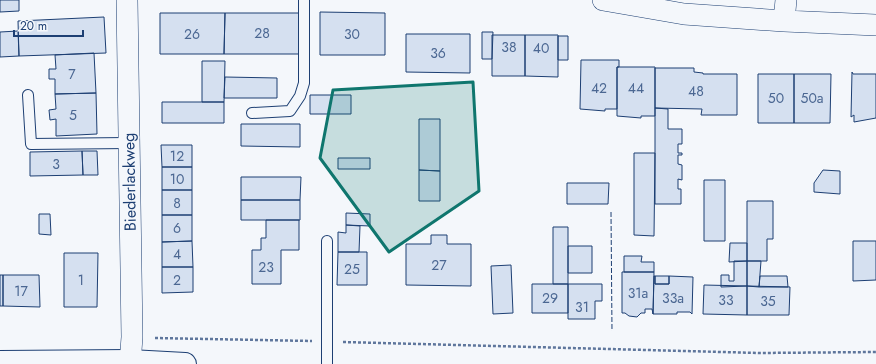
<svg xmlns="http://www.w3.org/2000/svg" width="876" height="364" font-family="Jost,sans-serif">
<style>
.building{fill:#d5e0f0;stroke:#1d3f73}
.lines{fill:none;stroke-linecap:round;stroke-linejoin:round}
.lane-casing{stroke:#1d3f73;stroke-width:12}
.street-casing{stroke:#1d3f73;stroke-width:22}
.secondary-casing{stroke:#1d3f73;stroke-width:24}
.path{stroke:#5e769c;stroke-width:2.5;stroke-dasharray:3 2;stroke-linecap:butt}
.lane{stroke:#f4f7fb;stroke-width:10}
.street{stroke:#f4f7fb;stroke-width:21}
.secondary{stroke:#f4f7fb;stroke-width:22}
.fence{stroke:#1d3f73;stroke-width:1;stroke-dasharray:5 2;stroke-linecap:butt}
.marked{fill:#0f766e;fill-opacity:0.2;stroke:#0f766e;stroke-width:3;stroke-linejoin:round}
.labels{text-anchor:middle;stroke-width:3;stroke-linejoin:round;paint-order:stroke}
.number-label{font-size:14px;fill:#4b6792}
.street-label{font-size:16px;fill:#1d3f73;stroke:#f4f7fb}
</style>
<rect width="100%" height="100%" fill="#f4f7fb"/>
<!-- building -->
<path class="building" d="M0,0H19V11L0,12Z
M320,12L385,13V55H320Z
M160,13H225L224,54H160Z
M225,13H299V54H224Z
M104,17L106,53L19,56L18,21Z
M18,31L19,56L0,57V32Z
M482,32H493L492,59H482Z
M406,34H470V73L406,72Z
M492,35H525V76H492Z
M525,35H558V77L525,76Z
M558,36H568V60H558Z
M94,53L96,93L55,94V79H49V69H56L55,55Z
M581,60H619V67H617V109H605V111L580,109Z
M202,61H225L224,102H202Z
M617,67H655V116H641V118L617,116Z
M655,68H694V72L703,73V74H737V115H701L702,109L655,108Z
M852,72L853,74H876V118L854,122V115L851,117Z
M758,74H794V123H758Z
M794,74H831L830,123H794Z
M225,77L277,78V98H224Z
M96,93L97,134L56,136V119L50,120L49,110L56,109L55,94Z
M310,95H351V114H310Z
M162,102H224V123H162Z
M655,108L668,109V129H682V144H678V153H682V155H678V164L682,165V180L678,179V189H681V204H655Z
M419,119H440V171L419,170Z
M241,124H300V147L241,146Z
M161,145H192V167H162Z
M82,151H97L98,175H83Z
M82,151L83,175L30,176V152Z
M634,153H655L654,236L634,235Z
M338,158H370V169H338Z
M162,167H192V190H162Z
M419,170L440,171V201H419Z
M823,170L840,171V194L814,192V183Z
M241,177H301L300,200H241Z
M704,180H725V241H704Z
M567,183H609L608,204H567Z
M162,190H192V215H162Z
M241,200H300V220H241Z
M747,201H773V239H767V261H747Z
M346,213L370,214V226L346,225Z
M39,214H50L51,235L39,234Z
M162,215H192V241L162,242Z
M266,220H299V250H281V284H252V250H261V238H266Z
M346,225L360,226L359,252H338V232L346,233Z
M553,227H568V284H553Z
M431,235H447V244H471V286L406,285V244H431Z
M192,241L193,267H162V242Z
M853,241H876V280L853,281Z
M730,243H747V261L729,262Z
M568,246H592V273H568Z
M338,252H367V285H337Z
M64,253H98L97,307H64Z
M624,256H642L641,262H654V272H624Z
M734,261H747V286L721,287V275H729V281H734Z
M747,261H761L759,287L747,286Z
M511,265L513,313L493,314L491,266Z
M162,267H193V292L162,293Z
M622,272H654L653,314L652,309H645V313H641L637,317L629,316L625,313H622Z
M0,275H3V306H0Z
M3,275H39L40,307L3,306Z
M654,276H655V284H669V276L693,277L692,314L690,312H677V314H653Z
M655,276H669V284H655Z
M760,276H787L788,287H759Z
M532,284H568V313H532Z
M568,284H602V301H595V319H568Z
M704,285L747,286V315L703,314Z
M747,286L790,287L789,315H747Z"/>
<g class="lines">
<!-- lane casing -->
<g class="lane-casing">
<path id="lane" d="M28,95L31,144L128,143
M252,113L290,111L300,96L304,83V0
M327,241V364"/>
</g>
<!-- street casing -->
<g class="street-casing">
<path id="street" d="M127,0L132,337L130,364
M603,0L684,14L784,21L876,25
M784,21L786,0"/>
</g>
<!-- secondary casing -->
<g class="secondary-casing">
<path id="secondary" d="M0,362L130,361L185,364"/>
</g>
<!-- path -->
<path class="path" d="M155,338L312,341
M343,342L760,353L876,352"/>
<!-- lane -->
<use href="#lane" class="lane"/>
<!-- street -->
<use href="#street" class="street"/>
<!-- secondary -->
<use href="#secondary" class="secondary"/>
<!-- fence -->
<path class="fence" d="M611,212L612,331"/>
</g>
<!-- marked area -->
<path class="marked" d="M473,82L479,191L389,252L320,158L333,90Z"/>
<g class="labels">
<!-- number labels -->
<g class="number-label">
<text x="262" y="38">28</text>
<text x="192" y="39">26</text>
<text x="352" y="39">30</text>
<text x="509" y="52">38</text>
<text x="541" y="53">40</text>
<text x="438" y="58">36</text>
<text x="72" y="79">7</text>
<text x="599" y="93">42</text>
<text x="636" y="93">44</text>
<text x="696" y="96">48</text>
<text x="776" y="103">50</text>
<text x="812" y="103">50a</text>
<text x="73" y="120">5</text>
<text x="177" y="161">12</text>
<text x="56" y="169">3</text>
<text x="177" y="184">10</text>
<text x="177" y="208">8</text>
<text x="177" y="233">6</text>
<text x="177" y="259">4</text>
<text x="439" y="270">27</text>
<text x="266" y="272">23</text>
<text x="352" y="274">25</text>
<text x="81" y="285">1</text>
<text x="177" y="285">2</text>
<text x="21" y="296">17</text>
<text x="638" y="298">31a</text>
<text x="550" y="303">29</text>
<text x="673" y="303">33a</text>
<text x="726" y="305">33</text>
<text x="768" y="306">35</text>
<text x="582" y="312">31</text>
</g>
<!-- street labels -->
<g class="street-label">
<text transform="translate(129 182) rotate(-91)" y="6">Biederlackweg</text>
</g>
</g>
<!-- scale -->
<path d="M14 30v6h69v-6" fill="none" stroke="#1d3f73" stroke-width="2"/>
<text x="20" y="30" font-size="12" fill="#1d3f73" stroke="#f4f7fb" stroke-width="3" paint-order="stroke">20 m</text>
</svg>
